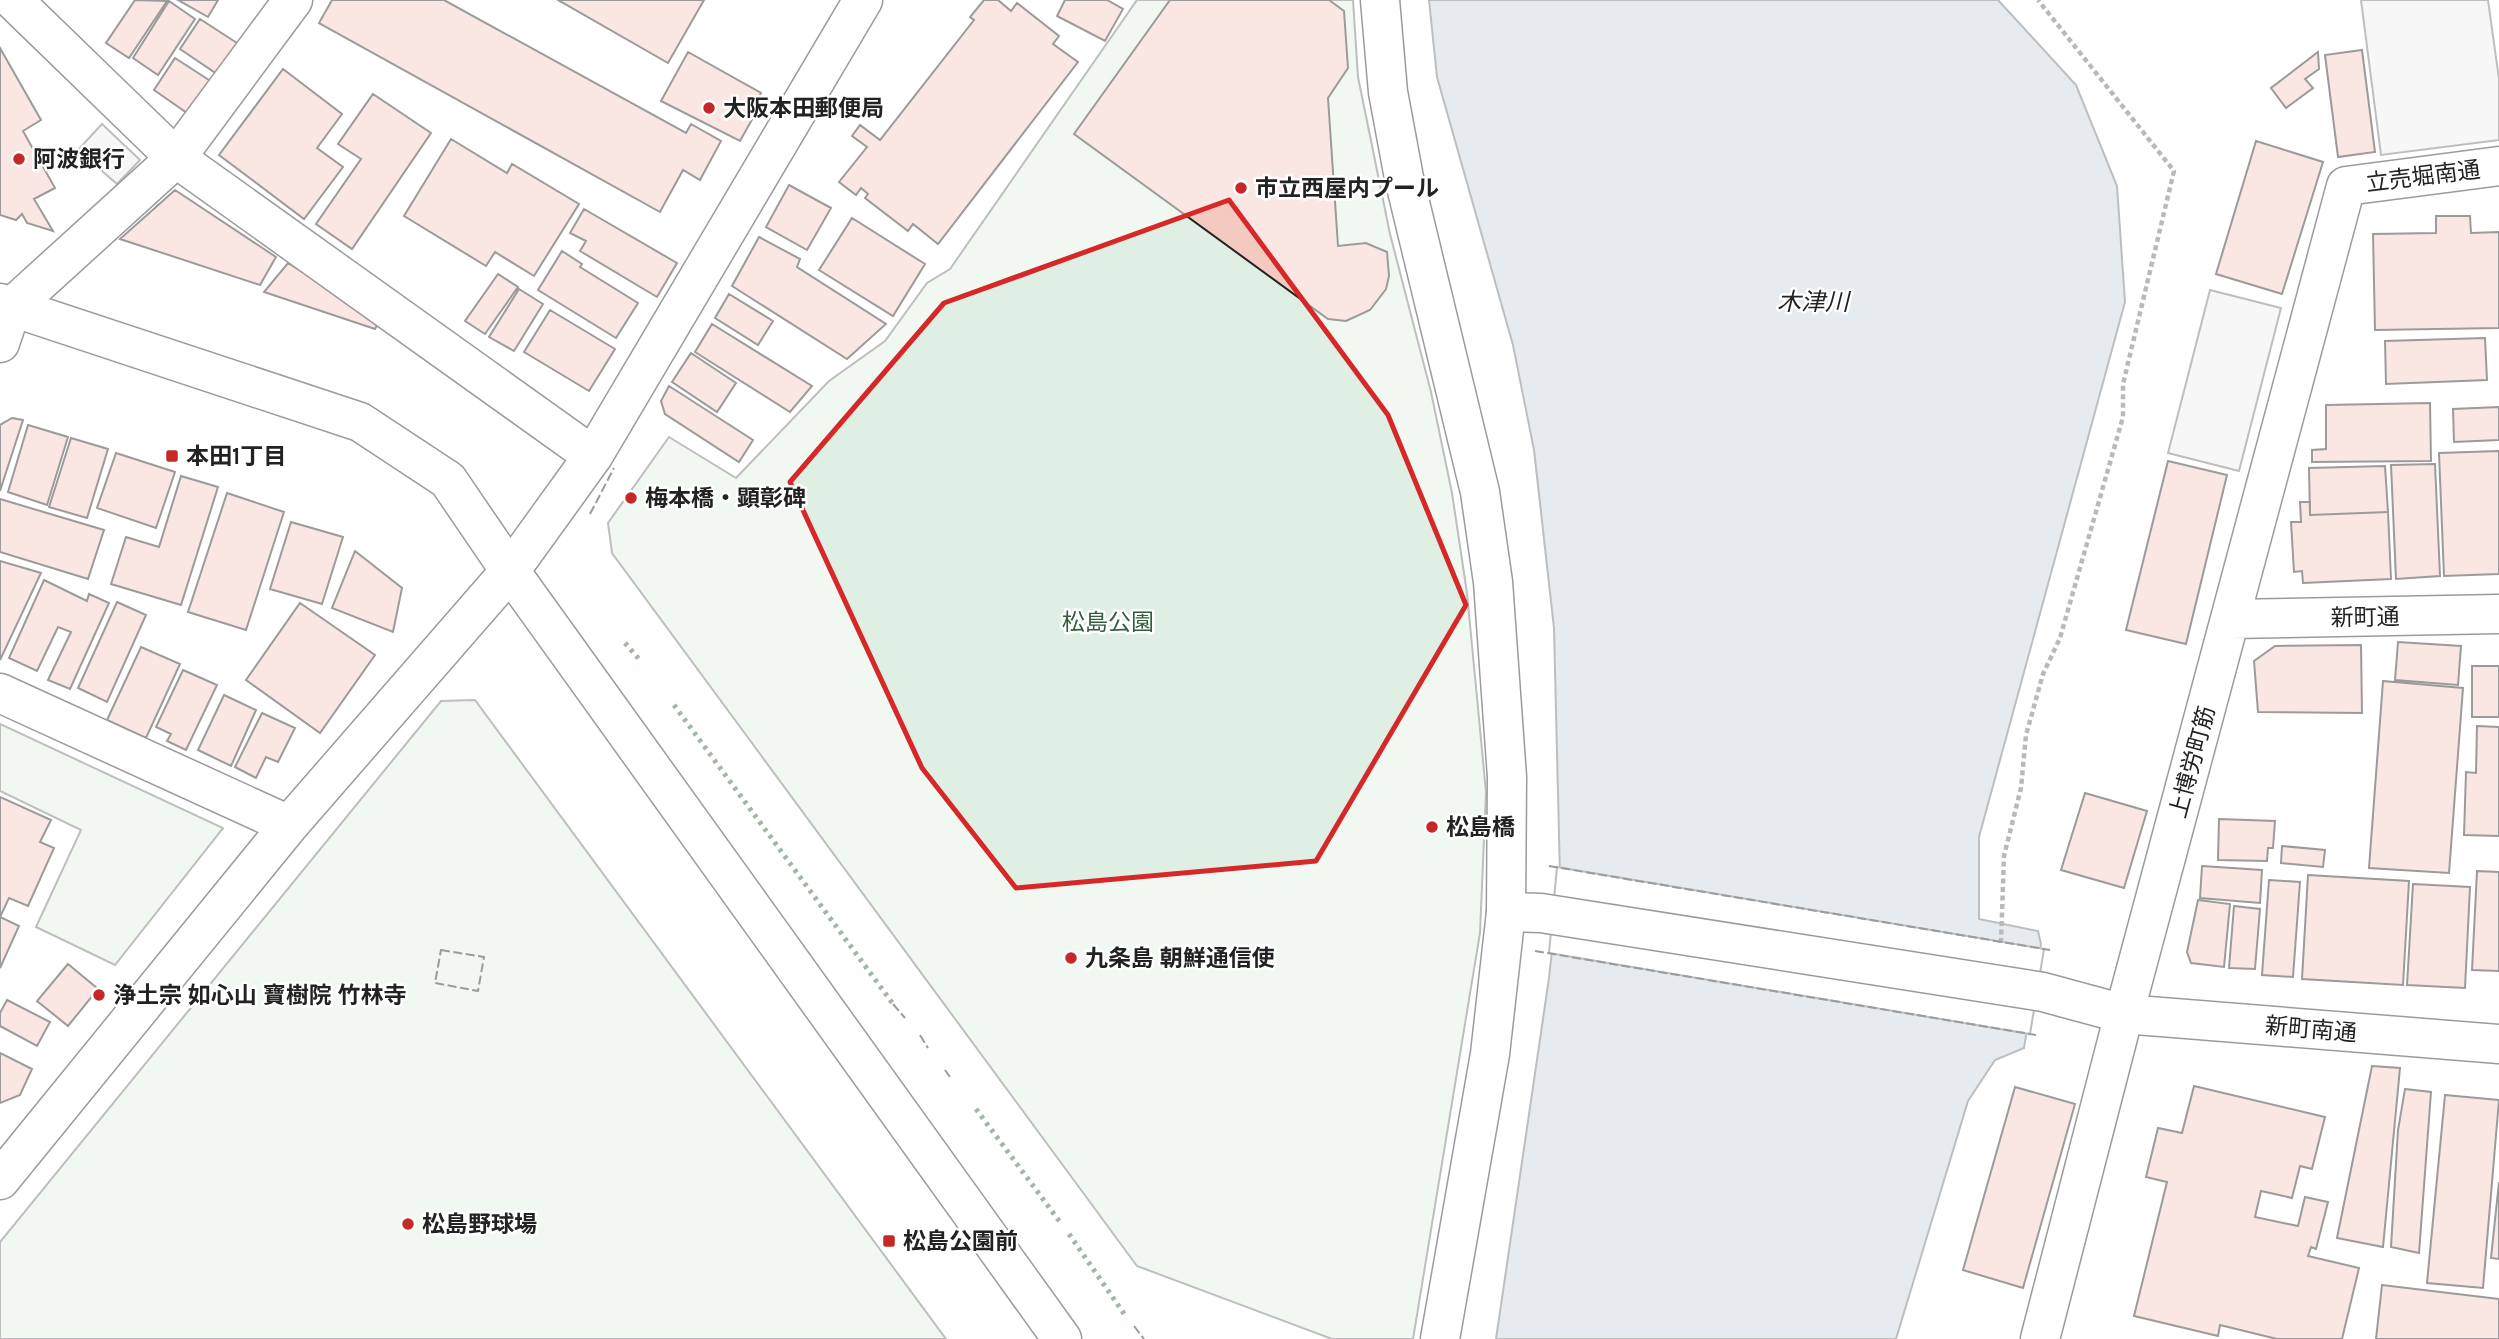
<svg xmlns="http://www.w3.org/2000/svg" width="2499" height="1339" font-family="Karla,'Noto Sans JP',sans-serif">
<style>
.green{fill:#e0efe3;stroke:#6f6f6f;stroke-width:2}
.parking{fill:#ededed;stroke:#6f6f6f;stroke-width:2}
.water{fill:#c7d3dd;stroke:#6f6f6f;stroke-width:2}
.pier{fill:#fff;stroke:#6f6f6f;stroke-width:2}
.building{fill:#f3c9c0;stroke:#222;stroke-width:2}
.lines{fill:none;stroke-linecap:round;stroke-linejoin:round}
.minor-casing{stroke:#222;stroke-width:41}
.tertiary-casing{stroke:#222;stroke-width:41}
.path{stroke:#646464;stroke-width:4.5;stroke-dasharray:5 3.5;stroke-linecap:butt}
.minor{stroke:#fff;stroke-width:38}
.tertiary{stroke:#fff;stroke-width:38}
.hedge{stroke:#2f5e38;stroke-width:5;stroke-dasharray:3.5 5;stroke-linecap:butt}
.fence{stroke:#222;stroke-width:2;stroke-dasharray:9 3.5;stroke-linecap:butt}
.marked{fill:none;stroke:#d62828;stroke-width:5;stroke-linejoin:round}
.poi-dot{fill:#c62828;stroke:#fff;stroke-width:2.5}
.labels{text-anchor:middle;stroke-width:5;stroke-linejoin:round;paint-order:stroke}
.poi-label{font-size:23px;font-weight:bold;fill:#222;stroke:#fff;text-anchor:start}
.street-label{font-size:23px;fill:#222;stroke:#fff}
.park-label{font-size:23px;fill:#2f5e38;stroke:#fff}
.water-label{font-size:24px;font-style:italic;fill:#222;stroke:#fff}
</style>
<rect width="100%" height="100%" fill="#fff"/>
<!-- green -->
<path class="green" d="M1137,0H1353L1358,77L1390,234L1431,392L1452,493L1467,593L1486,792L1480,933L1413,1339H1332L1137,1266L612,553L608,523L669,437L736,478L829,381L885,341L927,283L950,269Z
M475,700L946,1339H0V1242L441,701Z
M0,724L223,828L115,965L36,927L81,830L0,791Z"/>
<!-- parking -->
<path class="parking" d="M2361,0H2488L2499,79V140L2381,155Z
M102,124L140,160L117,184L78,150Z
M2210,290L2281,308L2239,471L2168,453Z"/>
<!-- water -->
<path class="water" d="M1429,0H1998L2076,85L2117,186L2125,302L1979,837V919L2038,931L2041,944L2024,1048L1995,1060L1968,1101L1896,1339H1496L1549,978L1560,876L1554,628L1534,450L1513,345L1437,77Z"/>
<!-- pier -->
<path class="pier" d="M1557,867L2044,949L2030,1034L1549,953Z"/>
<!-- building -->
<path class="building" d="M135,0L167,1L129,58L106,43Z
M178,0H218L208,17Z
M332,0H444L686,133L691,124L721,141L700,180L683,170L660,212L319,23Z
M558,0H704L668,63Z
M984,0H998L1011,11L1017,3L1059,36L1053,44L1078,62L938,244L913,224L908,231L865,198L868,194L861,188L856,195L839,182L867,147L852,136L860,125L880,140L974,20L970,17Z
M1065,0H1107L1123,9L1105,41L1057,16Z
M1170,0H1329L1344,11L1348,68L1328,98L1338,246L1366,243L1387,252L1389,276L1386,289L1370,310L1346,321L1328,319L1074,134Z
M169,1L195,19L158,75L133,58Z
M200,19L237,43L217,74L180,49Z
M0,48L41,120L23,131L55,188L34,199L53,231L27,223L22,214L16,220L0,215Z
M2362,50L2375,152L2338,157L2325,55Z
M688,52L761,93L759,97L763,100L740,141L661,101Z
M2318,52L2319,69L2305,79L2313,88L2286,108L2271,88Z
M175,58L212,82L190,115L154,90Z
M283,69L342,114L317,148L343,167L304,219L219,155Z
M373,94L431,133L352,249L316,224L361,159L338,144Z
M451,139L507,173L512,164L579,204L534,276L495,252L486,266L404,216Z
M2256,141L2323,162L2282,294L2216,274Z
M789,185L831,208L807,250L766,227Z
M175,190L276,257L260,285L120,239Z
M584,209L677,263L657,297L580,251L586,241L570,233Z
M2436,216H2470L2471,233L2499,232V328L2375,330L2373,234L2436,233Z
M852,218L925,264L893,316L819,270Z
M759,237L800,259L797,267L886,324L847,359L732,286Z
M562,251L582,264L580,267L638,303L616,338L538,290Z
M288,263L380,320L375,329L264,292Z
M498,274L518,287L485,334L465,321Z
M519,289L543,304L514,351L489,337Z
M729,294L773,321L758,345L715,318Z
M550,310L615,349L589,391L524,352Z
M712,324L812,386L790,412L695,352Z
M2485,338L2487,380L2386,384L2385,341Z
M691,353L736,383L717,412L672,382Z
M669,386L753,440L739,462L665,414L661,401Z
M2430,403L2431,461L2312,462V450L2326,449V405Z
M2499,407V440L2454,442L2453,409Z
M12,418L23,420L0,491V425Z
M28,425L68,437L47,505L8,492Z
M71,438L108,449L87,518L49,507Z
M2499,451V574L2444,576L2439,453Z
M116,453L175,472L156,528L97,508Z
M2168,461L2227,475L2186,644L2126,630Z
M2435,464L2440,576L2396,579L2391,465Z
M2385,466L2388,512L2310,515L2309,468Z
M181,476L218,487L181,605L111,584L126,537L159,547Z
M227,493L284,512L246,630L188,612Z
M0,499L104,530L88,579L0,552Z
M2300,502H2310V515L2388,512L2391,579L2303,583L2302,571L2294,572L2291,522H2301Z
M291,522L343,537L322,604L270,589Z
M355,551L402,588L393,632L332,608Z
M0,561L41,573L0,660Z
M44,580L87,601L89,594L109,603L70,689L48,680L71,632L58,627L37,671L9,658Z
M117,602L146,615L107,702L78,688Z
M300,603L375,655L320,733L246,680Z
M2398,642L2461,646L2458,685L2395,680Z
M2361,645L2362,713L2258,712L2254,661L2275,646Z
M141,647L180,664L146,738L107,720Z
M2472,666H2499V717H2472Z
M183,670L217,685L186,750L167,741L171,734L156,727Z
M2383,681L2463,688L2449,873L2369,868Z
M224,695L256,710L231,766L198,750Z
M262,713L295,728L278,762L266,757L256,778L235,767Z
M2477,726L2499,727V836L2464,835L2466,772L2476,773Z
M2085,793L2147,811L2124,888L2061,870Z
M0,797L51,820L40,842L54,848L28,906L9,898L0,917L19,926L0,968Z
M2219,819L2275,821L2273,848H2268L2267,861L2218,860Z
M2282,846L2325,850L2323,867L2281,863Z
M2202,866L2262,870L2260,903L2200,898Z
M2477,871L2499,872V971L2472,970Z
M2308,875L2409,881L2403,985L2302,979Z
M2269,880L2300,882L2293,977L2262,975Z
M2413,884L2470,887L2465,988L2407,985Z
M2198,900L2230,904L2224,967L2191,963L2187,952Z
M2234,906L2260,909L2255,969L2229,968Z
M68,964L98,989L68,1026L37,1001Z
M7,1000L50,1022L37,1046L0,1026V1013Z
M0,1053L32,1069L20,1095L0,1103Z
M2372,1066L2400,1068L2383,1247L2337,1238Z
M2194,1086L2325,1117L2312,1169L2300,1166L2292,1198L2261,1191L2255,1217L2298,1226L2305,1197L2328,1202L2316,1249L2311,1247L2308,1256L2359,1268L2342,1339H2277L2220,1325L2218,1336L2134,1316L2167,1182L2146,1177L2158,1128L2182,1133Z
M2015,1087L2075,1104L2023,1288L1963,1270Z
M2405,1089L2431,1092L2419,1253L2391,1247L2398,1130Z
M2445,1095L2499,1100L2483,1288L2427,1283Z
M2499,1182V1259L2491,1258Z
M2382,1285L2499,1299V1339H2376Z"/>
<g class="lines">
<!-- minor casing -->
<g class="minor-casing">
<path id="minor" d="M13,0L176,158L593,456
M1380,0L1388,92L1404,178L1480,492L1493,582L1507,777L1506,912L1490,1054L1440,1339
M0,343L12,307L176,158L293,0
M510,571L593,456L863,0"/>
</g>
<!-- tertiary casing -->
<g class="tertiary-casing">
<path id="tertiary" d="M0,303L360,422L448,480L510,571L1062,1339
M2231,619L2499,614
M0,693L289,825
M1506,912L1541,913L2043,992L2124,1014L2499,1044
M0,1180L289,825L510,571
M2040,1339L2124,1014L2346,186L2499,166"/>
</g>
<!-- path -->
<path class="path" d="M2001,943L2004,856L2021,788L2026,735L2043,674L2060,638L2123,417V384L2174,171L2038,0"/>
<!-- minor -->
<use href="#minor" class="minor"/>
<!-- tertiary -->
<use href="#tertiary" class="tertiary"/>
<!-- hedge -->
<path class="hedge" d="M625,643L639,659
M674,705L893,1004
M976,1109L1060,1222
M1069,1234L1127,1318"/>
<!-- fence -->
<path class="fence" d="M590,514L614,468
M1549,866L2050,950
M441,950L484,957L478,991L435,983Z
M1535,951L2036,1035
M893,1004L905,1018
M920,1035L928,1048
M945,1070L950,1077
M1134,1326L1144,1339"/>
</g>
<!-- marked area -->
<path d="M0 0H2499V1339H0ZM1229,200L1388,415L1466,605L1316,861L1016,888L922,768L790,482L944,303Z" fill="#fff" fill-opacity=".55" fill-rule="evenodd"/>
<path class="marked" d="M1229,200L1388,415L1466,605L1316,861L1016,888L922,768L790,482L944,303Z"/>
<!-- markers -->
<g class="poi-dot">
<circle cx="709" cy="108" r="7"/>
<circle cx="19" cy="159" r="7"/>
<circle cx="1241" cy="188" r="7"/>
<rect x="165" y="449" width="14" height="14" rx="3.5"/>
<circle cx="631" cy="498" r="7"/>
<circle cx="1432" cy="827" r="7"/>
<circle cx="1071" cy="958" r="7"/>
<circle cx="99" cy="995" r="7"/>
<circle cx="408" cy="1224" r="7"/>
<rect x="882" y="1234" width="14" height="14" rx="3.5"/>
</g>
<g class="labels">
<!-- poi labels -->
<g class="poi-label">
<text x="723" y="116">大阪本田郵便局</text>
<text x="33" y="167">阿波銀行</text>
<text x="1255" y="196">市立西屋内プール</text>
<text x="186" y="464">本田1丁目</text>
<text x="645" y="506">梅本橋・顕彰碑</text>
<text x="1446" y="835">松島橋</text>
<text x="1085" y="966">九条島 朝鮮通信使</text>
<text x="113" y="1003">浄土宗 如心山 寶樹院 竹林寺</text>
<text x="422" y="1232">松島野球場</text>
<text x="903" y="1249">松島公園前</text>
</g>
<!-- street labels -->
<g class="street-label">
<text transform="translate(2423 176) rotate(-7)" y="8">立売堀南通</text>
<text transform="translate(2365 617) rotate(-1)" y="8">新町通</text>
<text transform="translate(2192 762) rotate(-75)" y="8">上博労町筋</text>
<text transform="translate(2311 1029) rotate(5)" y="8">新町南通</text>
</g>
<!-- park labels -->
<g class="park-label">
<text x="1108" y="630">松島公園</text>
</g>
<!-- water labels -->
<g class="water-label">
<text x="1813" y="310">木津川</text>
</g>
</g>
</svg>
